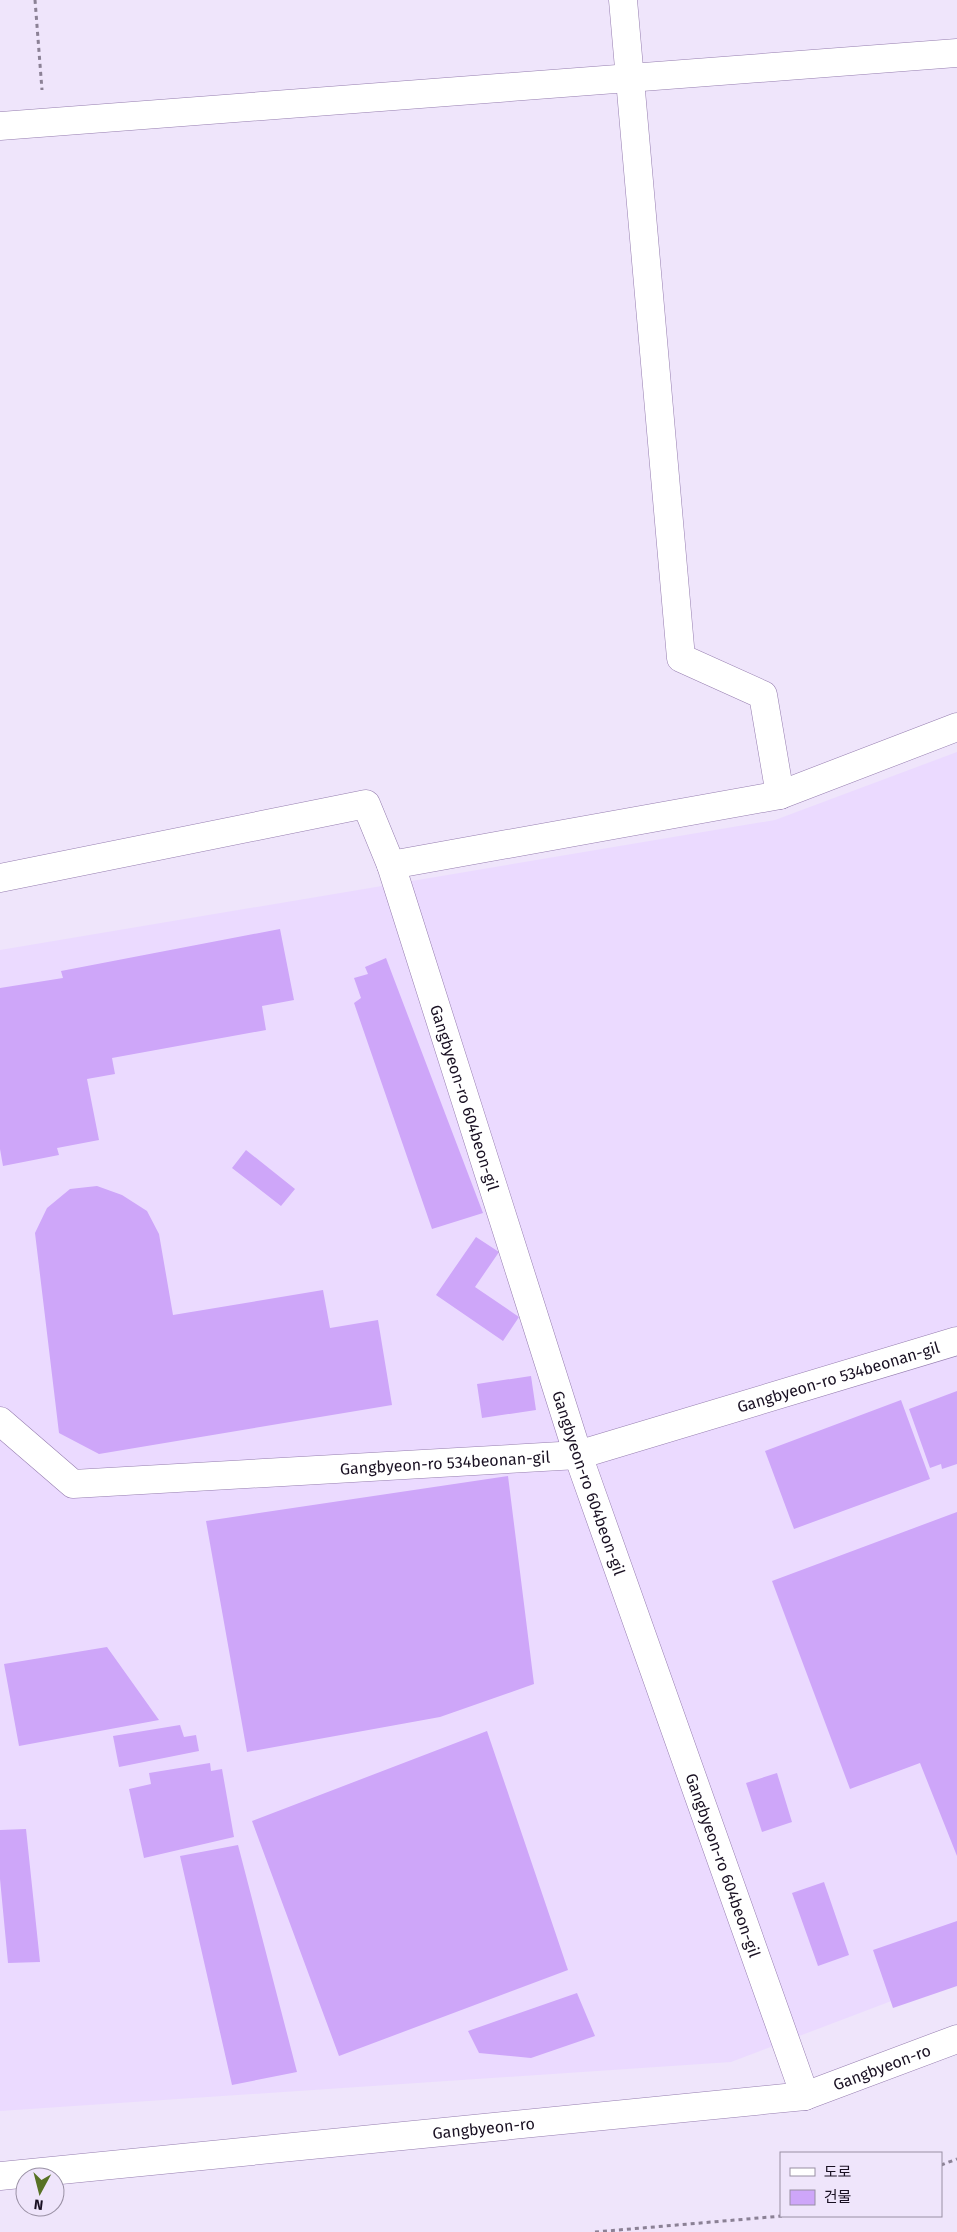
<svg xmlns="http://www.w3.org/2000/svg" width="957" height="2232" font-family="'Fira Sans','Noto Sans KR',sans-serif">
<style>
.built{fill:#ebdaff}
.building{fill:#cea6f9}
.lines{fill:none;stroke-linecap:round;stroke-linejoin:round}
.street-casing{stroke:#957daf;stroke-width:29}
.secondary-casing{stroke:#957daf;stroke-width:29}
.path{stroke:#8b8195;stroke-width:3;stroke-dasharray:4 4;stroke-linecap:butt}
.street{stroke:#fff;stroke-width:28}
.secondary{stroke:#fff;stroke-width:28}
.labels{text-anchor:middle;stroke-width:4.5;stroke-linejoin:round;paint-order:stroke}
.street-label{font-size:16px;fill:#191022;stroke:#efe5fb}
</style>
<rect width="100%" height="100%" fill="#efe5fb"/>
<!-- built -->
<path class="built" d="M957,752V1976L731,2062L0,2111V950L775,820Z"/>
<!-- building -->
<path class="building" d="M280,929L294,1000L262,1006L266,1030L112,1058L115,1074L87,1079L99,1140L57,1148L59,1155L3,1166L0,1149V988L63,978L61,971Z
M386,958L483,1213L432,1229L354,1003L361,998L354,978L368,974L365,967Z
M246,1150L295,1189L281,1206L232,1168Z
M97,1186L122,1195L147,1211L159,1234L173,1315L323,1290L330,1328L378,1320L392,1405L99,1454L59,1433L35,1233L47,1208L70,1189Z
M476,1237L499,1252L475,1287L519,1317L503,1341L436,1295Z
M531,1376L536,1410L482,1418L477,1384Z
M957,1391V1464L942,1469L941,1464L930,1468L909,1409Z
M901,1400L930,1479L794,1529L765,1451Z
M508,1476L534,1684L440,1717L247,1752L206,1521Z
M957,1512V1856L920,1763L850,1789L772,1581Z
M107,1647L159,1720L19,1746L4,1664Z
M180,1725L184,1737L196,1735L199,1751L119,1767L113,1736Z
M487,1731L568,1970L339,2056L252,1821Z
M210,1763L211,1771L222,1769L234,1837L144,1858L129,1789L151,1784L149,1773Z
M777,1773L792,1822L762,1832L746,1783Z
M26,1829L40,1962L8,1963L0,1879V1830Z
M238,1845L297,2072L232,2085L180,1856Z
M824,1882L849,1955L818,1966L792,1893Z
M957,1921V1986L893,2008L873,1950Z
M577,1993L595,2036L531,2058L479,2053L468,2031Z"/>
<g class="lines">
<!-- street casing -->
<g class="street-casing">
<g id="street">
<path d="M623,0L681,658L763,695L780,795"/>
<path d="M0,126L957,53"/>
<path id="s1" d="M391,865L578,1455L805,2096"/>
<path d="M0,878L366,804L391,865L780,795L957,727"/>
<path id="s2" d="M0,1421L73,1484L578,1455L957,1341"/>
</g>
</g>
<!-- secondary casing -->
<g class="secondary-casing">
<g id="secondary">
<path id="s3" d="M0,2176L805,2096L957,2039"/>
</g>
</g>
<!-- path -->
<path class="path" d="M35,0L42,90
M941,2165L957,2159
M595,2232L782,2216"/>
<!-- street -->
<use href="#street" class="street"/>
<!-- secondary -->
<use href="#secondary" class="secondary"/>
</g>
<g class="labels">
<!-- street labels -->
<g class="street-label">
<text dy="6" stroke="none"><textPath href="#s1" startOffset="244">Gangbyeon-ro 604beon-gil</textPath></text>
<text dy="6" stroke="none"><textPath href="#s2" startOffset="874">Gangbyeon-ro 534beonan-gil</textPath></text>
<text dy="6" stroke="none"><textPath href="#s2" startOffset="469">Gangbyeon-ro 534beonan-gil</textPath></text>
<text dy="6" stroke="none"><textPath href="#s1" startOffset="649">Gangbyeon-ro 604beon-gil</textPath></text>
<text dy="6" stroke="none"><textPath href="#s1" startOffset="1054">Gangbyeon-ro 604beon-gil</textPath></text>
<text dy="6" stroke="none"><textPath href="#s3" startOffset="891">Gangbyeon-ro</textPath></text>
<text dy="6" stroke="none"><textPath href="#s3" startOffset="486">Gangbyeon-ro</textPath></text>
</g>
</g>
<!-- legend -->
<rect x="780" y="2152" width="162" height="65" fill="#efe5fb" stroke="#9990a4"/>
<rect x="790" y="2168" width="25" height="8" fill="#ffffff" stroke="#9990a4"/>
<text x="824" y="2177" font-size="15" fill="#191022">도로</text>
<rect x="790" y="2190" width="25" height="15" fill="#cea6f9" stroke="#9990a4"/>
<text x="824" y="2202" font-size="15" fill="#191022">건물</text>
<!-- north arrow -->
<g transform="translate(40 2192) rotate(187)"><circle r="24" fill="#efe5fb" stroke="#9990a4"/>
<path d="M0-4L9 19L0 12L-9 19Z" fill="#587225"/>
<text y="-8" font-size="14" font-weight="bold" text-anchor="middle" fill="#191022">N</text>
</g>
</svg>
